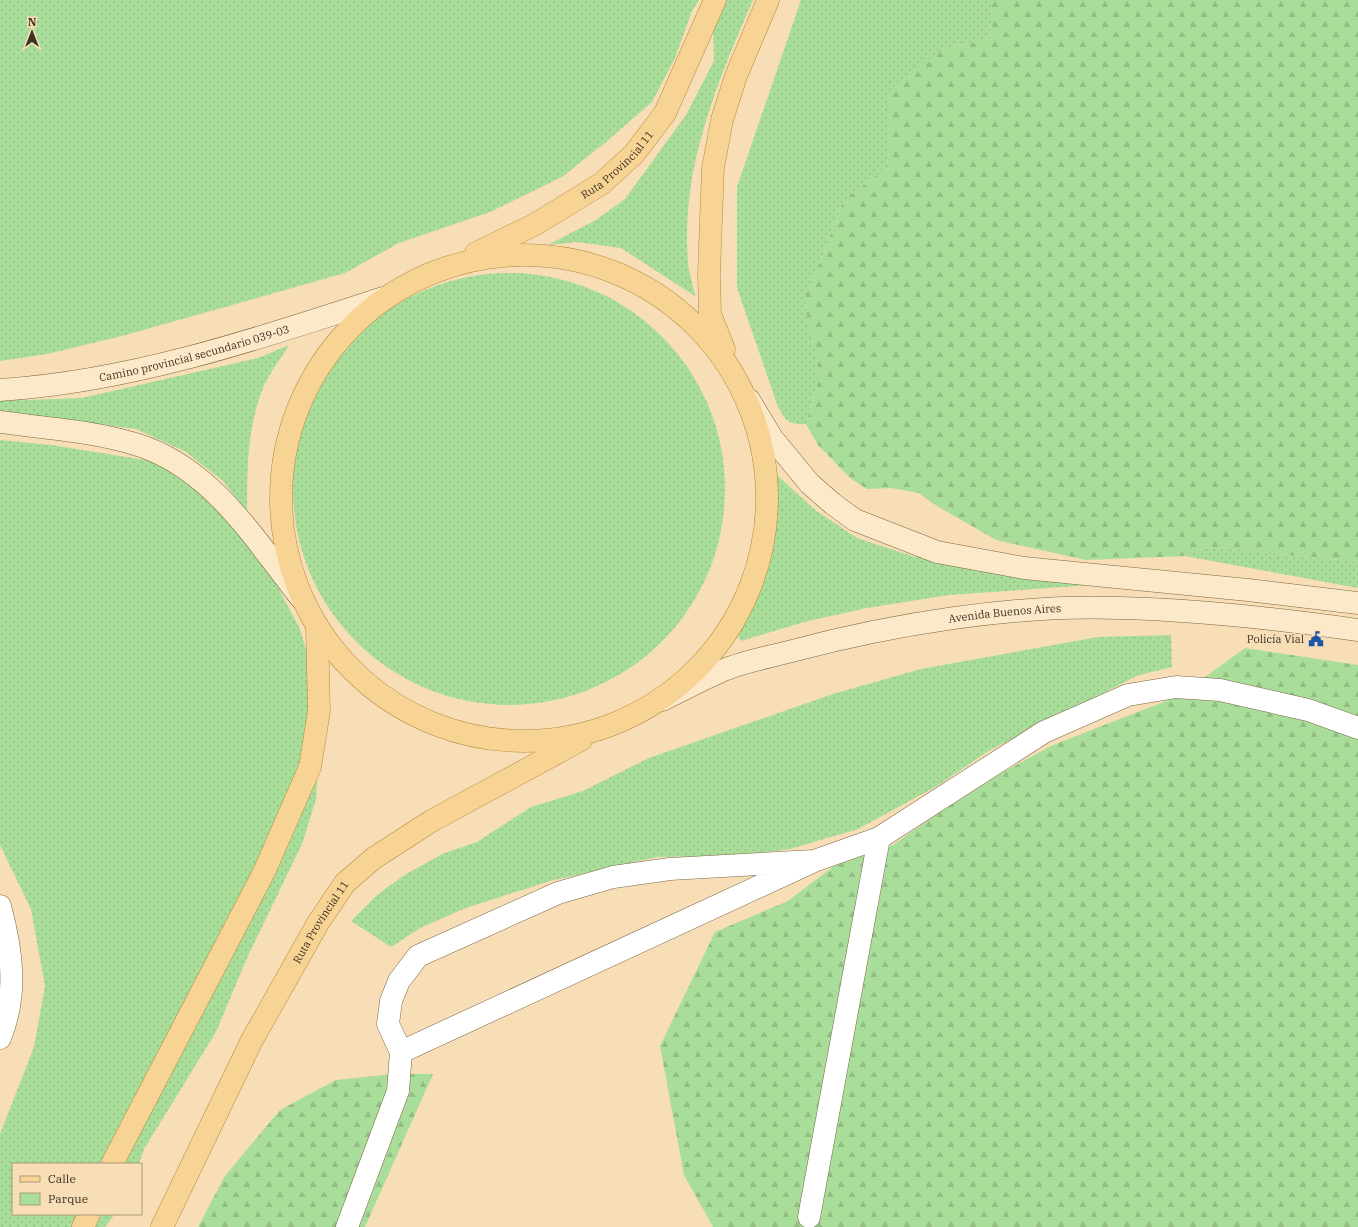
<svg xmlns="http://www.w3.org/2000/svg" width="1358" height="1227" font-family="'IBM Plex Serif',serif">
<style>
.green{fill:url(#green-dots)}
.forest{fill:url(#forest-firs)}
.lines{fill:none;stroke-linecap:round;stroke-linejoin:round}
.street-casing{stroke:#7b6541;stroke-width:23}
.secondary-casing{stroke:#7b6541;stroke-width:23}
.primary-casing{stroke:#b4883e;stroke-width:23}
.street{stroke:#fff;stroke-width:22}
.secondary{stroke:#fce9ca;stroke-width:22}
.primary{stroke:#f8d494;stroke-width:22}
.labels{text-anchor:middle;stroke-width:3.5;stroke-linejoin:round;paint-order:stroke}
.street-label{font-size:11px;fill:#3c3223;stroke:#f7deb6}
.poi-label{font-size:11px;fill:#3c3223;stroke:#f7deb6;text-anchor:end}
</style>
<defs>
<pattern id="green-dots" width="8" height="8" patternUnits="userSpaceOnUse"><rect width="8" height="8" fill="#a9dd9a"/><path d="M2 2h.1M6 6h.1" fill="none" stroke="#92be84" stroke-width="1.8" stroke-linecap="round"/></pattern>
<pattern id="forest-firs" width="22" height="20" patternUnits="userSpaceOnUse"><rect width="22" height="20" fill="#a9dd9a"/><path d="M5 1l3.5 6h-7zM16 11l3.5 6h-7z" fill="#92be84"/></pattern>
</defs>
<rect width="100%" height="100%" fill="#f7deb6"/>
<!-- green -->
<path class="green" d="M0,0H699L692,11L675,58L652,102L606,142L562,177L490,212L399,243L345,273L122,336L47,354L0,361Z
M718,0H753C717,82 680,171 688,263C689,274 693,285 695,296L621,248L577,242L548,245L596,220L625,199L686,115L714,61L713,12Z
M801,0H992L990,39L942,49L889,152L887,167L843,201L818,268L806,294L807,321L817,358L819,378L806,424C789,425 786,421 778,407L737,288V187Z
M293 489a216 216 0 1 1 432 0a216 216 0 1 1-432 0Z
M289,345C281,359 269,373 263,388C247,428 247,470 247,513L223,481L186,452L136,429L0,412V401L82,398L258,358Z
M0,440L51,445L158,462L191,485L227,513L263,560L299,627L316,681L318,765L316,799L302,844L247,958L216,1032L144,1149L139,1164H13V1214H115L105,1227H0V1134L34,1047L45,986L31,909L0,845Z
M777,475L815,510L857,538L912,556L1105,584L949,595L867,608L804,622L741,641L734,629L756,588L769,552L778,507Z
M1209,547L1358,562V588L1185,556Z
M1171,635L1172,667L1139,675L990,750L937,786L858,829L790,849L732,856L657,857L550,881L466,908L422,927L391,947L351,921L377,895L403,876L442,854L477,842L531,807L583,791L649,758L833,694L921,669L1098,637Z"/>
<!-- forest -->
<path class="forest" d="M992,0H1358V562L1209,547L1185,556L1086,560L996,540L932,503L919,493L891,488L867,489L850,478L818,445L806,424L819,378L817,358L807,321L806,294L818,268L843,201L887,167L889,152L887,106L891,88L942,49L990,39Z
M1245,648L1358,665V1227H713L684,1175L660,1046L715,932L788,901L834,866L893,845L977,786L1053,745L1179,696Z
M394,1074H433L365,1227H198L225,1176L280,1110L336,1080Z"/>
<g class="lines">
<!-- street casing -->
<g class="street-casing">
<path id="street" d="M814,861L670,869L613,877L558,893L418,956L399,981L391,1001L388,1024L401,1052L814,861L879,838L1044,732L1128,695L1176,687L1220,690L1308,710L1358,728
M0,906C12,951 18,994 0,1038
M809,1217L879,838
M347,1227L398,1091L401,1052"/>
</g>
<!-- secondary casing -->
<g class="secondary-casing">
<g id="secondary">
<path id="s1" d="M0,390C130,382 261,338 383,298"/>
<path d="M749,400L772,438L810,484L833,504L855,520L937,552L1024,568L1248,590L1358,603"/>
<path d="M0,422C43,428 94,431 135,444C212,467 254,539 301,598"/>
<path id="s2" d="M662,700C683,690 703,679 724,670C745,661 770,657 792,651C893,624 1016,604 1120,608C1198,610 1280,619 1358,630"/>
</g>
</g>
<!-- primary casing -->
<g class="primary-casing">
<g id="primary">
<path id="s3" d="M476,253L534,225L601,184L634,154L665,113L715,0"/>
<circle cx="524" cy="498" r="243"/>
<path d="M724,349L710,314L709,274L713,168L722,120L736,76L768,0"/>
<path d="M112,1164L264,872L310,767L319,711L317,628"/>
<path d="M83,1227L89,1214"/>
<path id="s4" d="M162,1227L251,1042L318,923L345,883L374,858L433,820L581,740"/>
</g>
</g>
<!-- street -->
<use href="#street" class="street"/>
<!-- secondary -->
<use href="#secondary" class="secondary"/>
<!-- primary -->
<use href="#primary" class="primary"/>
</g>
<!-- icons -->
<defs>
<g id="civic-bare" transform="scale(1.2)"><path d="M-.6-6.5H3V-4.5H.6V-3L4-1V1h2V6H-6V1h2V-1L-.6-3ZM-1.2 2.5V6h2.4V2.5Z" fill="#1e56a7" stroke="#f7deb6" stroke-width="2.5" paint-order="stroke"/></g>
</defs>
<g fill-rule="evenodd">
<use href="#civic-bare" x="1316" y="639"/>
</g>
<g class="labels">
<!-- street labels -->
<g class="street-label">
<text dy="4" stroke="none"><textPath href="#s3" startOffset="168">Ruta Provincial 11</textPath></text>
<text dy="4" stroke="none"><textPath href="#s1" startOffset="198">Camino provincial secundario 039-03</textPath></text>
<text dy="4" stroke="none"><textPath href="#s2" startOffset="356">Avenida Buenos Aires</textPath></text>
<text dy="4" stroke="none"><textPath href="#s4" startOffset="344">Ruta Provincial 11</textPath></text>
</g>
<!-- poi labels -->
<g class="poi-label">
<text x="1304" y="643">Policía Vial</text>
</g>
</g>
<!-- legend -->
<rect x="12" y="1163" width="130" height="52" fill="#f7deb6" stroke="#ac997b"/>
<rect x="20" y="1176" width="20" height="6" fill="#f8d494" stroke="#ac997b"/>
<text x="48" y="1183" font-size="12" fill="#3c3223">Calle</text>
<rect x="20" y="1193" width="20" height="12" fill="#a9dd9a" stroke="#ac997b"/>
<text x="48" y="1203" font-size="12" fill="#3c3223">Parque</text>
<!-- north arrow -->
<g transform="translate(32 32)" stroke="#f7deb6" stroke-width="3" paint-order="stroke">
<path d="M0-3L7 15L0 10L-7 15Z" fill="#3c3223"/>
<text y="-6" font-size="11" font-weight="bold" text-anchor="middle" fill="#3c3223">N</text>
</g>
</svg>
